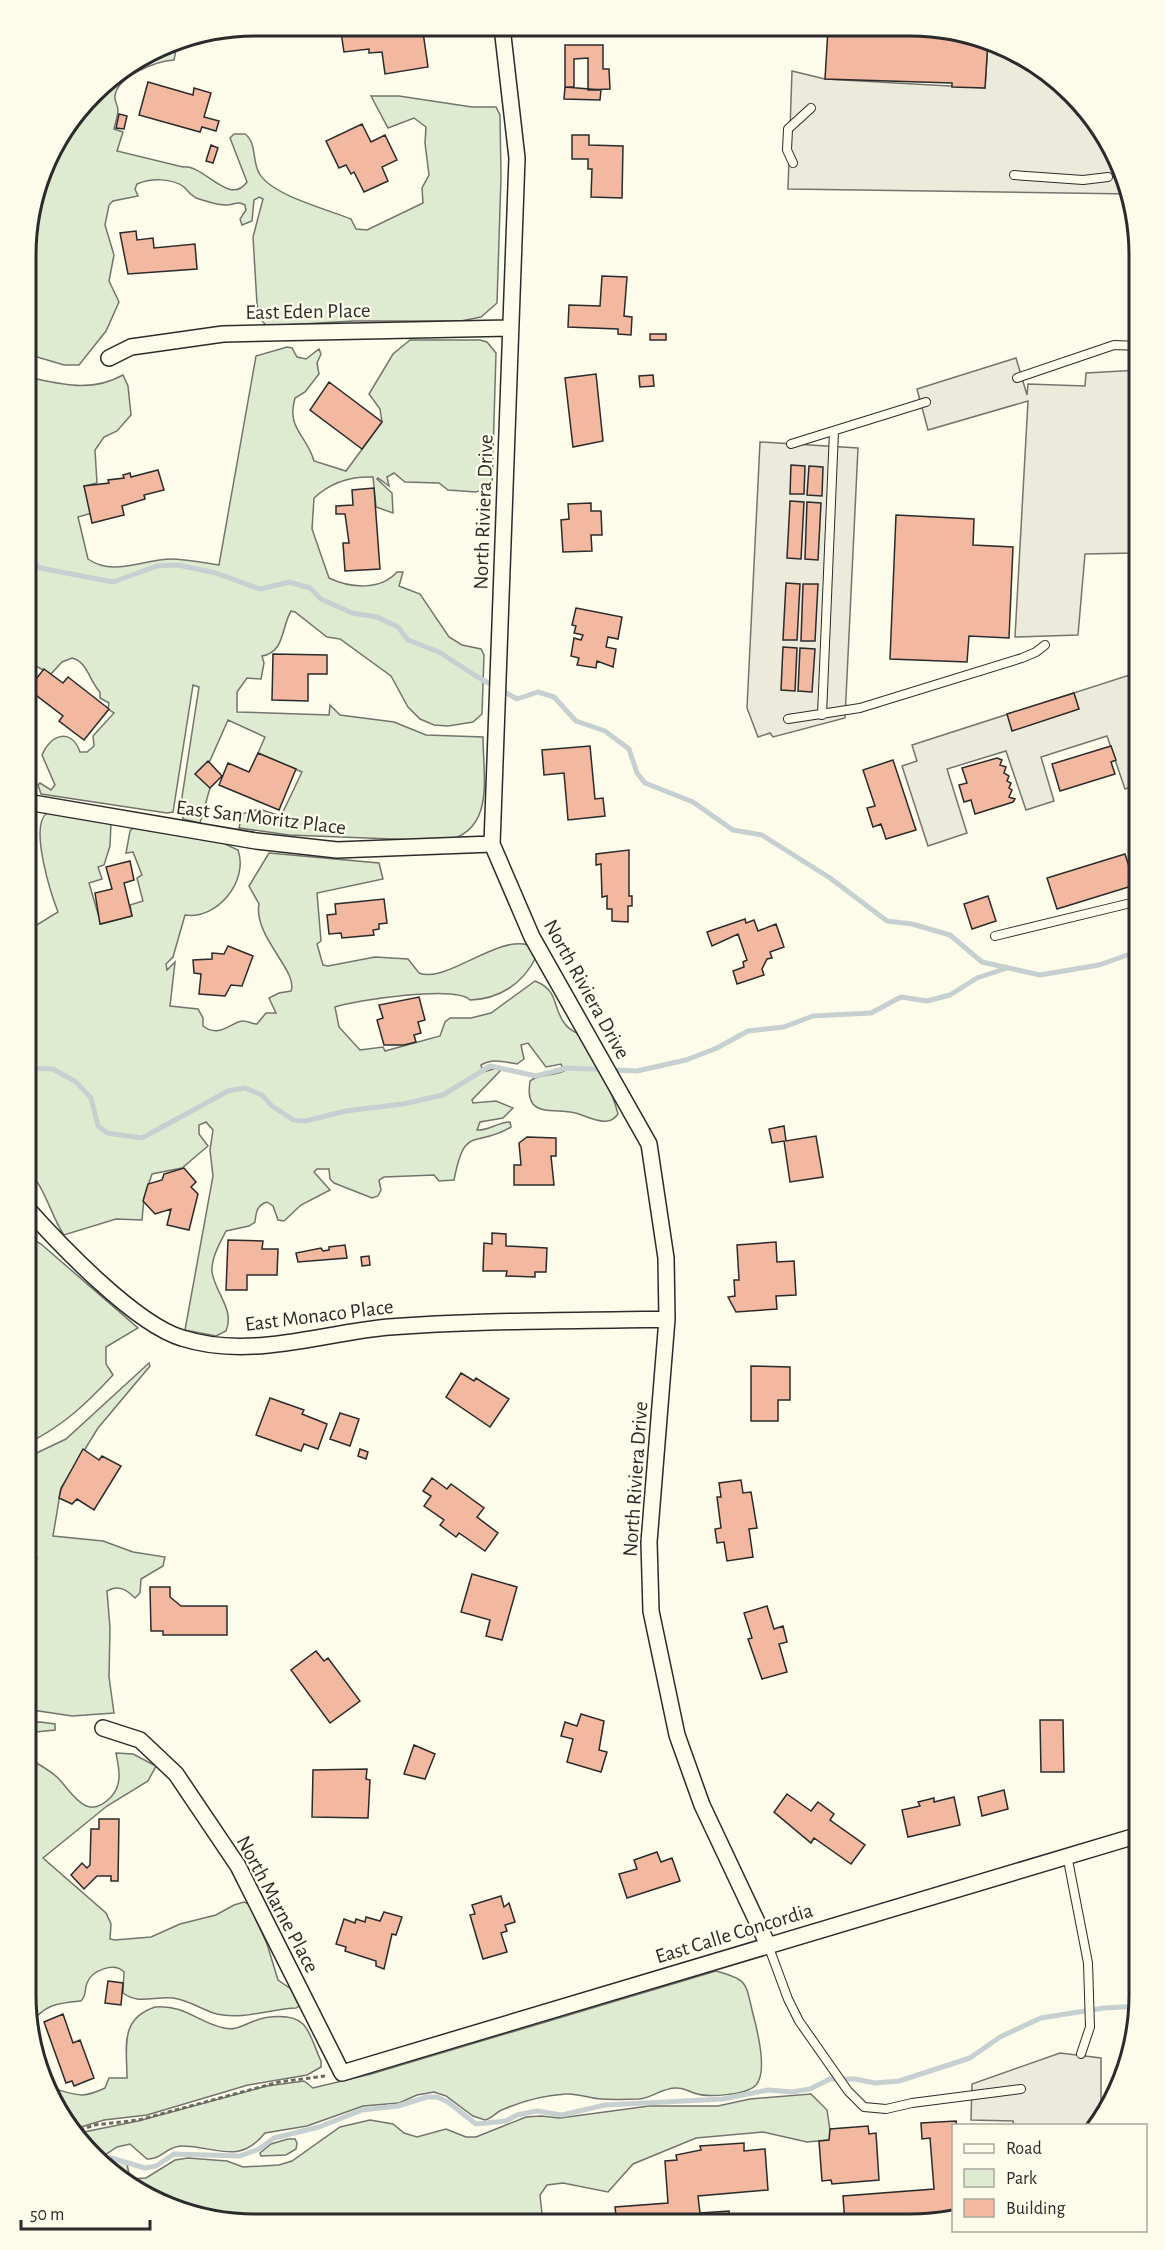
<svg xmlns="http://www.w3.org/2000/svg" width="1165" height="2250" font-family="'Alegreya Sans',sans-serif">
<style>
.green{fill:#deebd1;stroke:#74746e;stroke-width:1.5}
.parking{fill:#eceadb;stroke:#74746e;stroke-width:1.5}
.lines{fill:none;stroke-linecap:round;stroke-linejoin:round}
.stream{stroke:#c7d0d0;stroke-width:5}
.building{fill:#f2b8a0;stroke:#2b2b2b;stroke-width:1.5}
.lane-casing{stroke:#2b2b2b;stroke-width:10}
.street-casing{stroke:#2b2b2b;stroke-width:18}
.path{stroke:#6a6964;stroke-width:3;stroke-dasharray:4.5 3;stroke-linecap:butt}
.lane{stroke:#fdfbea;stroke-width:8}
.street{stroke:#fdfbea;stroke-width:15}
.labels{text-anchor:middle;stroke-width:4.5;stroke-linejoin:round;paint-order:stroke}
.street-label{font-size:21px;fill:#2b2b2b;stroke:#fdfbea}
.rim{fill:none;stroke:#2b2b2b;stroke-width:3}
</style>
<rect width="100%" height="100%" fill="#fdfbea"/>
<!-- green -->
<path class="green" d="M169,42L176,50L174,60C157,61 117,76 115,96C114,101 118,105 118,110C118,116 115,124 114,129L123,132L117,151L183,167C204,164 229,207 247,182L230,138L234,134H245C257,143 252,161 259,173C271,195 326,209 351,219L356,229L367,230L423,203L422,188L429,175L425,143L426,127L414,118L388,128L371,96H399L472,107H496L500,115L501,177L497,303L481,317L461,321H354L267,326L260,319L257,304L253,237L263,199L259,197L254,200L252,221L242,225L240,219L246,210L245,205C237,201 236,204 228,205C220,206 206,201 199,199C192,197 189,192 184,187C172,178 151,178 137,184L135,189L138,196L113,201L109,205L105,225L114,255L109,281L119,302L106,331L79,365H64L27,354V225L49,153L103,83Z
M410,340H480L487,342L496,353L492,487L476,492L448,490L439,483L405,482L394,473L387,477L389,486L378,478L377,479L392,493L393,513L376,507L373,477C350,476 331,482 314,498L312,529L329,578C350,588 380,591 397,572H403L399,586L420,594L449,637L462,645L481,649L484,655L482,714L473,722L448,726L434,725L420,719L408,707L391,676L340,639L327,637L295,612L291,611C281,628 285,652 262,656L264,663L261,679L247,678L237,692V712L329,715L330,705L340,715L394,722L426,735L483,737C483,777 496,832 444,841L289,835L239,828L242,814L259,809L281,816L302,772L258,753L265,737L228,720L209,763L210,788L200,823L183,819L182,797L199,687L193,685L173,812L167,813L41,794L38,785L40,783L51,790L55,785L42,755C50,735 71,727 80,752H87L94,746L93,736L114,713L108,709L109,703L100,698V692C89,681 88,662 72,658L62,662L51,674L30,663L27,707V377C61,384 91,393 123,375L128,386L131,415L117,431L104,437L95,450L97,483L84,486L92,513L78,517L88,559C113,577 144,559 171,559C187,559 203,563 219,565L256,356L287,347L292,348L297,357L306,359L319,349L321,354L317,363L319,374L305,392L295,398C286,429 307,435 314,461L346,471L382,422L380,409L369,394L393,354Z
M47,813L111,823L110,846L104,865L98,867L102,879L89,883L101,924L132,916L130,905L143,901L137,878L142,875L133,852L126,853L130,831L133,828L223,843L238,850C249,881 217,920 185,915L173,957L166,964L167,970L175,962L170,1006L198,1009L203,1018V1026C220,1039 232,1021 243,1021C248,1021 252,1024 257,1024L266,1013H276L269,998L279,993L291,991C299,972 253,936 259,904L249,886L269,853L379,863L383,879L317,893L321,941L317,944L323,965L328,966L375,957L408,959L419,973C445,984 498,935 528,945L536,957C523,984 499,999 470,1000C456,985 357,1000 335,1007L339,1027L360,1050L383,1047L385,1051L440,1036L445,1022L450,1018H471L491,1013L535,981C560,991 551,1006 565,1024C569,1030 575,1031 579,1035C593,1049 613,1094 618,1114C615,1118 612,1121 607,1121C595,1123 582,1113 570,1112C559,1110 540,1113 533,1104C528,1097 529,1089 530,1081C539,1074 553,1076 564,1071L561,1064L546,1067L528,1043L521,1045L524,1059L517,1064C505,1062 492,1058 481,1065L483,1072L497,1068L500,1071L472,1100L473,1103L496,1101L513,1108L503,1118L480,1122L477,1130C488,1131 498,1122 510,1122L511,1127C474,1149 465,1123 454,1180L439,1181L434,1175L384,1177L379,1180L381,1190L378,1196L372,1198L334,1183L330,1179L329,1169H317L314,1172L330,1190L301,1205L284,1221L278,1220L273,1206L267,1202C257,1205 256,1212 255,1222L249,1226L226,1231C220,1243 211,1258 212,1272C215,1293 235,1309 226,1331L216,1336L185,1330L213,1176L210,1150L213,1130L206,1122L199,1125V1134L208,1146L182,1168L152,1174L144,1198L142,1220L116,1219L64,1235C51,1217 44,1182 26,1170L27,931L58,912C51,894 29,826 47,813Z
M26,1235L41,1244L138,1328L106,1347V1364L113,1375C86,1404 62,1427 26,1444Z
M149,1363L150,1366L98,1428L61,1488L53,1536L103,1541L133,1552L165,1557L163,1566L141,1579L140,1593L135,1598C127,1590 118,1584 107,1591L110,1628L109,1677L114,1713L72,1716L26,1709V1569L37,1558L34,1553L26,1549V1458L66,1439Z
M40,1722L55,1724V1730L26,1733V1723Z
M116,1753L133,1754L156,1766L148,1781L107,1806L43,1858L106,1913L111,1924L110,1939L115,1940L151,1937L180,1924L216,1915L234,1905L244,1902L249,1904L267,1944L278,1980L291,1989L299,2006L296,2008C271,2009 242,2020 217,2014C202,2010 189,2000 173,1998C154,1996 139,2005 123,1993L124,1972C114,1962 92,1970 87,1983C84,1990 87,1995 81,2001C58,2003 44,2004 30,2025L26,1995V1757C37,1763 48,1769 57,1777C73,1793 86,1823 111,1797C123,1784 119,1769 116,1753Z
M716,1971C749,1980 745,1982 753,2014C757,2029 768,2072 756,2085C747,2095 707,2098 694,2093C688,2091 684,2088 677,2088C663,2087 653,2098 639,2099C627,2099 614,2100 602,2099C590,2099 579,2093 566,2094C547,2095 523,2101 504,2109C497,2111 493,2118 485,2120L473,2116L446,2096L434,2092L417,2095L399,2103L363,2106L307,2126L265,2133C238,2166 217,2146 181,2146C167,2146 161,2160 147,2159L130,2144L117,2147L99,2159L95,2158L74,2134L138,2121L267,2086L304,2081L313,2088L371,2074Z
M155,2007C187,2005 196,2022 224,2028C235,2031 244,2025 254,2021C267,2016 292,2013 303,2024C311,2032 316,2051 321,2061V2067L307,2075L248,2085L147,2115L104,2120L71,2130L49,2091L55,2089C77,2095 82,2099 105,2088L109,2078H127C127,2048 119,2019 155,2007Z
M811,2094L827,2110L831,2137L829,2140L807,2142L763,2132L696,2138L633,2164L608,2192L563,2183L547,2185L540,2195L543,2223L224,2222L167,2207L99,2163L115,2160L127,2164L130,2179L146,2178L175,2160L188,2158L227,2161L243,2167L279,2165L292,2161L340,2127L370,2120L393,2124L404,2133L417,2137L446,2129L466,2137H476L526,2117L541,2116L560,2118L649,2106H718L750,2099Z
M288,2139H295L297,2143L296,2149L286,2155L261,2156L260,2153L271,2144Z"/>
<!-- parking -->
<path class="parking" d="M988,41L1011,49L1061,82L1101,127L1127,181L1130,194L788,189L792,71L825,79L985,88Z
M1016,358L1027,395L1028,384L1085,386L1086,373L1139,370V460L1135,553L1085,554L1078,635L1015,637L1028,401L928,430L917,389Z
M760,442L858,448L845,718L773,737L770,733L758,737L747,708Z
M1139,672V784L1125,789L1107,736L1041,757L1054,801L1026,810L1006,751L947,769L967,833L928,846L902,766L917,761L912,745Z
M1060,2053L1101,2058V2119L1098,2125L1014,2126L1013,2121L971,2120L972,2084Z"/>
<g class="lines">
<!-- stream -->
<path class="stream" d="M27,558L40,568L113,582L157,566L178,565L216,573L260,589L289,582L310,588L321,599L352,613L377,617L398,627L408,640L439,652L476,676L517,699L538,692L554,697L576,721L605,731L629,749L637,773L645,783L693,802L733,830L762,835L830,878L887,921L912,924L950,935L982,962L1040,975L1099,965L1139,951
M27,1068L53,1069L76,1082L91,1098L98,1126L107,1133L142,1138L228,1091L245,1088L262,1095L272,1106L293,1120L305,1121L346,1111L403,1104L443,1095L490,1066L536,1076L567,1068L637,1071L686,1060L717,1048L748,1031L784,1027L813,1016L871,1013L901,997L927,1001L950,995L977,978L1007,968
M98,2161L111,2158L145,2168L156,2166L174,2154L240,2156L259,2149L274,2138L319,2127L362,2110L398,2106L427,2097H437L448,2102L476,2124L506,2121L517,2115L537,2111L562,2115L605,2105L723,2099L768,2090L792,2092L810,2089L830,2079H855L875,2083L899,2081L970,2058L1000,2037L1041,2018L1104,2008L1139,2006"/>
</g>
<!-- building -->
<path class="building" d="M340,26H404L403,35L423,32L428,67L385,74L382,52L369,53V49L344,52Z
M828,29L955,30L988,41L985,88L952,87V83L825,79Z
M565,45H603V69H609L610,89L588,90V58L574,59V87H565Z
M148,82L193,95L194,88L211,93L204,117L219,121L216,131L202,127L200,132L139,115Z
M565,87L601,90L600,100L564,99Z
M119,114L127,116L124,129L116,128Z
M362,124L371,142L385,135L397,160L382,167L388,181L364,192L354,172L351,174L346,165L339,168L326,141Z
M572,135H589V145L623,146L622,198L591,197L592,169H588V159H572Z
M211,145L218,148L213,163L206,161Z
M136,231L137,240L153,238L154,248L195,244L197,269L128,274L120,233Z
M602,276L627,277L624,316L632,317L631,335L618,334V329L568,327L569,305L600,306Z
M650,334H666V340H650Z
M596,374L603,441L573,447L565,378Z
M653,375L654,386L640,387L639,376Z
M329,382L382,422L362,449L310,410Z
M791,465L805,466L804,494H790Z
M809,466L823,467L822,496L807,495Z
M158,470L164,490L144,495L145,499L122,506L124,515L92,523L84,486L109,483L108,480L124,478L123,475L130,473L131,477Z
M374,488L380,569L345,571L343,543H349L345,514H336V506L353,505L352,490Z
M790,501L804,502L801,559L787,558Z
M807,502L821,503L818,560L805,559Z
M591,503V511H601L602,535H591L592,551L563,552L561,520L569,519L568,504Z
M896,515L974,519L973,545L1013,547L1009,638L969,636L967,662L890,659Z
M786,583L800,584L797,640H783Z
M803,584H818L815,641H801Z
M576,608L622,617L618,639L608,637L606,647L616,649L613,667L597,661L596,668L577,665L579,658L571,656L574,638L581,640L583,635L574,633L576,626L572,625Z
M783,647L797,648L795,691L781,690Z
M800,648L815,649L812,692L798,691Z
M273,654L327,655V674H308V701L272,700Z
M44,669L63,683L68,677L109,709L84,740L59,721L63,716L28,689Z
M1074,693L1079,709L1012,731L1007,714Z
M590,746L595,799L603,798L605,816L568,820L564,773L544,775L542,750Z
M1111,746L1116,760L1111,762L1115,774L1060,791L1052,764Z
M258,753L296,769L279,810L219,785L228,763L249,772Z
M997,758L1002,760L1000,765L1006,767L1004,773L1009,776L1007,781L1011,783L1009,788L1012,790L1009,797L1015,799L1013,802L975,814L971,800L964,802L959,785L967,783L962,768Z
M893,760L916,830L886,839L881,824L873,827L867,808L875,806L863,770Z
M208,761L222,776L210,788L195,774Z
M629,850V896H632V906H628V922L612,921V909H607V896L602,897L601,864L596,865V854Z
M1125,854L1135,885L1057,909L1047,878Z
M130,861L134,880L124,883L132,916L100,924L95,893L112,889L106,867Z
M988,896L996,921L972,929L964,904Z
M384,899L387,923L379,924V929L373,930L374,935L342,938L341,933L329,934L327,915L336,914L335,904Z
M27,902L35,915L27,921Z
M745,919L746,923L754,920L758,931L776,924L784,947L770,952L772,958L767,959L762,969L764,975L737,984L733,971L744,967L743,962L747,960L738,934L712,946L707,932Z
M228,946L253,956L242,986L231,985L225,996L199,994L201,974L194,973L193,960L212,959V953L224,954Z
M419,997L425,1020L418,1022L421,1033L414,1035L416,1042L404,1045H384L377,1020L383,1018L379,1005Z
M784,1126L786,1141L816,1136L823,1177L790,1182L784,1141L772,1143L769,1129Z
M527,1137L556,1138V1156H551L554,1185H514V1165H521L519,1143Z
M184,1168L196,1182L191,1187L198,1194L189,1230L167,1225L171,1209L155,1214L143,1201L148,1184L162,1180L164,1174Z
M492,1233L506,1234V1246L547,1248L546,1272H535V1277L506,1276L507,1271H483L484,1243L492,1244Z
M228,1240L263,1241L262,1249H278L277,1275H247V1290H226Z
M776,1242L777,1262L794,1261L796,1295L776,1296L777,1309L736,1312L728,1297L735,1296L734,1280H739L737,1245Z
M345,1245L347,1258L298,1262L296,1253L321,1248L323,1251L329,1250V1247Z
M369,1256L370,1265L362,1266L361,1257Z
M751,1366L790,1367V1400H778V1421H751Z
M461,1373L474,1381L476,1378L509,1399L490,1427L446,1397Z
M270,1398L304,1410L302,1414L327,1424L318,1449L304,1444L301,1451L256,1435Z
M340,1413L359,1419L350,1446L330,1439Z
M83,1449L99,1460L102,1456L121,1466L94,1510L77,1499L72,1504L59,1498L61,1489Z
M360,1449L368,1452L366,1459L358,1456Z
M432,1478L447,1489L451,1484L484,1508L477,1517L498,1533L485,1551L459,1533L456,1537L440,1525L444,1520L424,1506L431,1496L423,1491Z
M741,1480L743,1493L751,1492L757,1528L749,1529L753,1557L727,1561L724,1542L717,1543L715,1529L721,1528L717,1497H721L719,1483Z
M472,1574L517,1587L502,1640L486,1636L490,1620L461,1612Z
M150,1587H170V1597L181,1606H227V1635H163V1631H151Z
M767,1606L774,1629L783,1626L787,1642L779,1644L787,1672L762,1679L748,1639L752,1638L744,1613Z
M316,1651L324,1661L328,1658L360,1701L330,1723L291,1670Z
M581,1714L604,1721L599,1750L607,1752L601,1772L567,1762L573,1739L561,1736L565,1722L577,1726Z
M1040,1720H1063L1064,1772H1041Z
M414,1745L435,1754L425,1779L404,1774Z
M367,1769L366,1779L370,1780L368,1818L312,1817L313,1770Z
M1004,1790L1008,1809L982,1816L978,1797Z
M787,1794L811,1811L818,1802L834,1814L830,1820L865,1845L851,1864L814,1838L811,1843L774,1812Z
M954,1797L960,1825L908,1837L902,1810L920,1806L918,1802L934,1798V1802Z
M99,1819H119L118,1881H111V1876H97L84,1889L71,1875L82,1863L87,1868L90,1865L91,1829H99Z
M657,1852L661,1862L672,1858L680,1881L627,1898L619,1874L637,1869L634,1860Z
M501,1896L504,1907L509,1903L515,1922L505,1925L507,1931L501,1933L507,1952L483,1959L470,1915L475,1914L472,1905Z
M384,1912L402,1917L396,1935L392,1934L384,1969L376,1966V1961L345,1951L346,1947L336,1944L344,1919L355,1923L356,1919L365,1922L366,1917L380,1921Z
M108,1981L123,1983L121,2005L105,2003Z
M63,2014L73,2043L80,2040L94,2078L74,2086L72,2081L66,2083L44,2022Z
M956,2121L957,2126H954V2217L910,2224H845L843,2196L934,2189L930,2138L922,2139L921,2123Z
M868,2126L869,2134L876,2133L879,2180L832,2184L831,2180L822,2181L819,2141L829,2140L830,2129Z
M744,2143V2151L765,2149L768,2190L698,2196L700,2213L729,2211L730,2224H617L615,2207L668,2203L665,2161L677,2160L676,2155L701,2150L700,2146Z"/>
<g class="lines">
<!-- lane casing -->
<g class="lane-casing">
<path id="lane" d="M793,163L787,150L788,129L811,108
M1014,175L1083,180L1108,177
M1017,378L1114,345L1139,346
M791,444L926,402
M822,715L834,431
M788,719L860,708L1022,658L1036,652L1045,645
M995,936L1139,901
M1067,1855L1088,1963L1090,2027L1081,2054
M768,1945L788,1999L799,2021L848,2091L864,2107L886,2109L912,2103L1021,2089"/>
</g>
<!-- street casing -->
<g class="street-casing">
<path id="street" d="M502,27L517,158L492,844L532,937L649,1144L666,1258L667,1319L649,1542L651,1611L677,1735L702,1805L768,1945
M109,358L131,347L223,334L510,328
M27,802L256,841L337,850L492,844
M26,1207C60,1245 135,1324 182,1338C250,1360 321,1333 389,1327C481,1320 575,1321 667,1319
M103,1728L140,1740L176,1774L238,1866L342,2073L1139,1835"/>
</g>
<!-- path -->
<path class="path" d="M73,2133L94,2125L139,2120L279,2082L325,2076"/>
<!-- lane -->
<use href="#lane" class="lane"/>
<!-- street -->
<use href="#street" class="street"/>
</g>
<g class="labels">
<!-- street labels -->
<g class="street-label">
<text transform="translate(308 311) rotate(-1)" y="7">East Eden Place</text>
<text transform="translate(483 512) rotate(-88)" y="7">North Riviera Drive</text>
<text transform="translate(261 817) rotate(7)" y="7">East San Moritz Place</text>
<text transform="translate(587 989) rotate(61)" y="7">North Riviera Drive</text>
<text transform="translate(319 1315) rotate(-7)" y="7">East Monaco Place</text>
<text transform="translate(635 1479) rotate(-86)" y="7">North Riviera Drive</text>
<text transform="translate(278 1904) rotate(62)" y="7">North Marne Place</text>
<text transform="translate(734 1933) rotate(-17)" y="7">East Calle Concordia</text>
</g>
</g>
<!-- crop -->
<path d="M0 0H1165V2250H0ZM255 36H910A219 219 0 0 1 1129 255V1995A219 219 0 0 1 910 2214H255A219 219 0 0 1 36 1995V255A219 219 0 0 1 255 36Z" fill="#fdfbea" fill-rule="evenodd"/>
<path class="rim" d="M255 36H910A219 219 0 0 1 1129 255V1995A219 219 0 0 1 910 2214H255A219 219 0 0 1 36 1995V255A219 219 0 0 1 255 36Z"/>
<!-- legend -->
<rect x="952" y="2124" width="195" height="108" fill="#fdfbea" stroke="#a9a89e" stroke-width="1.5"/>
<rect x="964" y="2144" width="30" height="9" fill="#fdfbea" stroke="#a9a89e" stroke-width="1.5"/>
<text x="1006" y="2154" font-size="18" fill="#2b2b2b">Road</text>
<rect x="964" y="2169" width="30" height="18" fill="#deebd1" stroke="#a9a89e" stroke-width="1.5"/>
<text x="1006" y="2184" font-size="18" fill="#2b2b2b">Park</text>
<rect x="964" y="2199" width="30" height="18" fill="#f2b8a0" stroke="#a9a89e" stroke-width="1.5"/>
<text x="1006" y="2214" font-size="18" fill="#2b2b2b">Building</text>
<!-- scale -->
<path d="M21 2220v9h129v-9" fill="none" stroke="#2b2b2b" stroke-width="3"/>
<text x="30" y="2220" font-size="18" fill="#2b2b2b" stroke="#fdfbea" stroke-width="4.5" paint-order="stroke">50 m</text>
</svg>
